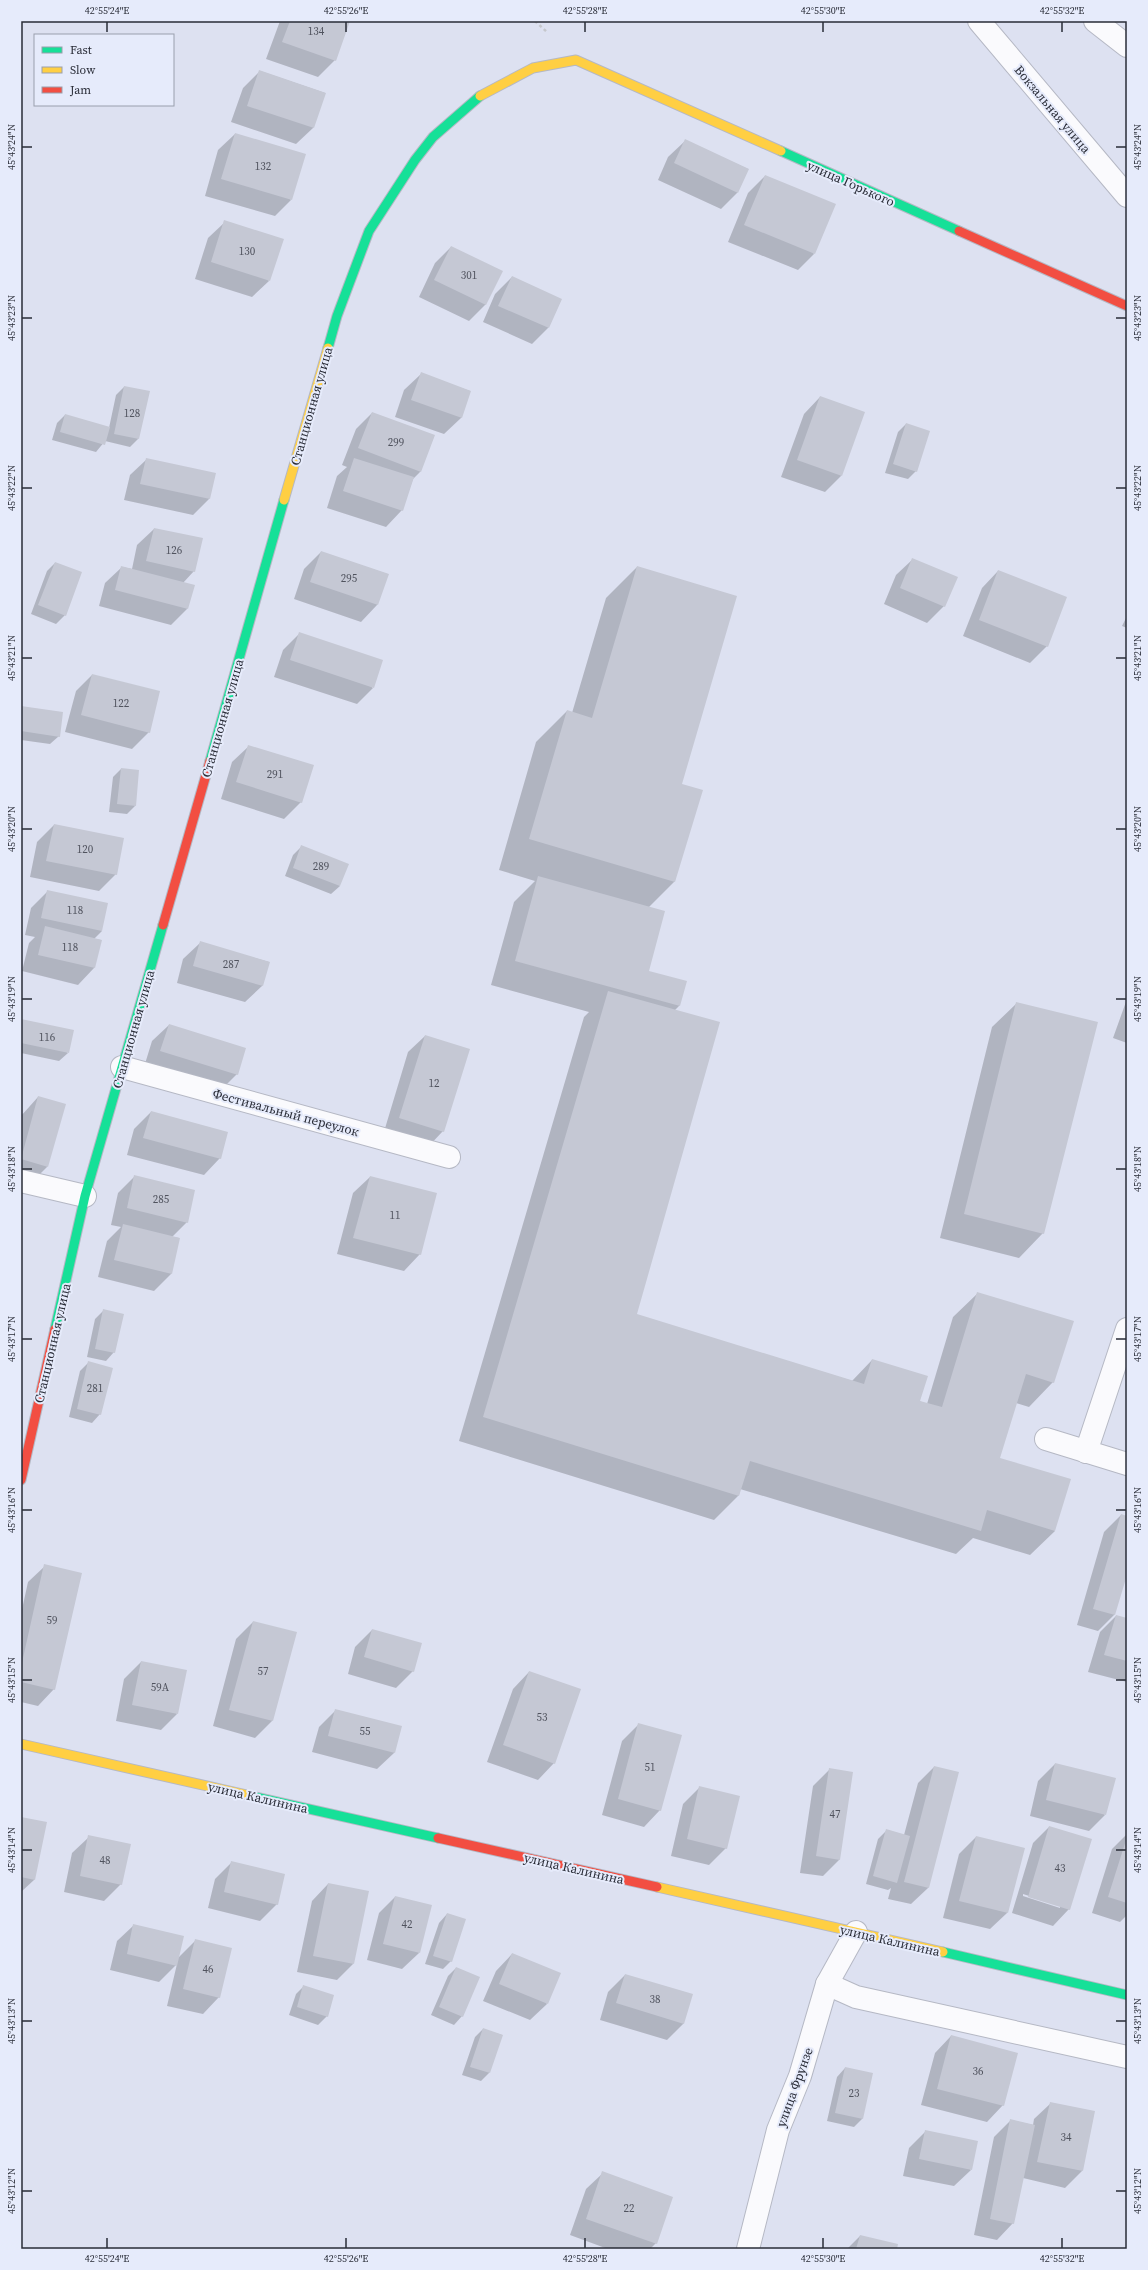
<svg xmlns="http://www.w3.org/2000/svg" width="1148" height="2270" font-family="'Source Serif 4',serif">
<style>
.shadow{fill:#0003;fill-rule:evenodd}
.building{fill:#c5c8d4}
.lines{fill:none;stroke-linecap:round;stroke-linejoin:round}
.lane-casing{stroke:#b5b8c4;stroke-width:24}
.street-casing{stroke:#b5b8c4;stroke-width:24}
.fast-casing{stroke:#b5b8c4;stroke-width:11}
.slow-casing{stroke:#b5b8c4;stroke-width:11}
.jam-casing{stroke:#b5b8c4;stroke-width:11}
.path{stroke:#c5c7cc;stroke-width:2.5;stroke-dasharray:3 3;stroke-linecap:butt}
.lane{stroke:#fafafd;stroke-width:22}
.street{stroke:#fafafd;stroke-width:22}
.fast{stroke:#16e098;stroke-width:9}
.slow{stroke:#ffcf43;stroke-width:9}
.jam{stroke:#f24e42;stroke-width:9}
.ticks{fill:none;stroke:#292c37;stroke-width:1.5}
.labels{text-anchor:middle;stroke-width:4;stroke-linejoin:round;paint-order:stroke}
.number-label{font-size:11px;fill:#50535e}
.street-label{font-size:13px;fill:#292c37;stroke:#e6ebfb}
.neatline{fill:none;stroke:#292c37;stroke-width:1.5}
.ticks-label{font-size:10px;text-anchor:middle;fill:#292c37}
</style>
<rect width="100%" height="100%" fill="#dde1f1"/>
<!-- shadow -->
<path class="shadow" d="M280,21H349L335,60L318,77L266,59Z
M260,71L325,93L313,128L296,144L231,122L243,88Z
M235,134L291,200L275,216L205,196L218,150Z
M685,141L748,169L737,193L721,209L658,180L668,157Z
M765,176L814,254L798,270L728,242L748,193Z
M225,222L269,281L252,297L195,279L208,238Z
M451,247L486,304L469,321L419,297L435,263Z
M512,277L561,300L548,328L532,344L483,322L495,294Z
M421,374L470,391L461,418L444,434L395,417L404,390Z
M124,387L138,439L130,447L105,441L96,452L52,440L57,423L65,415L109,428L116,395Z
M820,397L841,476L825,492L781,477L804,414Z
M372,413L434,436L420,472L413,479L402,510L386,527L327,508L337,476L347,467L342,465L356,429Z
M906,424L916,471L908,479L885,473L898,432Z
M147,459L215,474L209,499L193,515L124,500L130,475Z
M154,529L194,571L183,583L187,609L171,625L99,606L105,583L122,567L132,569L137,545Z
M321,552L387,574L377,605L361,622L294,599L304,569Z
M913,559L944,606L927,623L884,604L896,575Z
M55,563L65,615L56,624L31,614L47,571Z
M637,567L681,785L675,881L648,908V972L685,982L679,1006L674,1011L636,1315L852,1381L872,1360L919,1401L927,1404L953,1317L978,1293L1053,1382L1029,1407L1016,1403L999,1458L1055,1531L1030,1555L973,1538L956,1554L740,1489L739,1495L714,1520L459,1441L584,1017L589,1012L491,985L514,902L535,881L499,870L536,742L567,711L572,713L606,598Z
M998,571L1047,646L1030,663L963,636L982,588Z
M1127,616V628L1122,626Z
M299,634L373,688L357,704L274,677L283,650Z
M92,675L149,732L132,749L65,732L76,691Z
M21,707L59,736L50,744L21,740Z
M249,746L301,802L284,819L221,799L232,762Z
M121,769L135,806L127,814L109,812L113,777Z
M54,825L116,874L99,891L30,877L37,842Z
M302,846L340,886L331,894L285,876L293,855Z
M48,891L102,931L94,939L101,940L94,968L78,985L22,971L29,943L35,937L25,935L31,908Z
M200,943L269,962L262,986L245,1002L177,983L183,959Z
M1127,999V1043L1113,1038Z
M1017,1003L1043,1233L1019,1258L940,1238L992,1027Z
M21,1020L68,1053L59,1061L21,1053Z
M169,1025L237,1074L220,1091L144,1067L152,1041Z
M425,1036L443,1131L427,1148L383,1135L408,1052Z
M38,1097L47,1167L31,1183L21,1180V1116Z
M151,1112L220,1158L204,1175L127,1155L134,1129Z
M135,1176L187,1222L172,1237L179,1238L171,1274L154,1291L98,1277L107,1241L121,1227L111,1225L118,1193Z
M370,1177L420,1254L404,1271L337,1254L353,1193Z
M104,1310L114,1352L106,1361L87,1357L95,1319Z
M88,1363L100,1414L92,1423L69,1417L80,1371Z
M1121,1515L1127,1517V1572L1114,1615L1098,1631L1077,1625L1104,1532Z
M45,1566L54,1689L38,1706L21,1702V1614L28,1582Z
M1116,1616L1127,1619V1682L1088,1672L1100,1632Z
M253,1622L296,1633L272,1721L255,1738L213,1726L236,1639Z
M372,1630L413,1671L396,1688L348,1674L355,1647Z
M141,1662L177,1714L161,1730L116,1721L124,1679Z
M529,1672L554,1763L538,1780L487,1762L513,1689Z
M336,1710L401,1727L394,1753L377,1769L312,1752L319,1727Z
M639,1724L660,1810L644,1827L602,1815L622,1741Z
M1055,1764L1105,1815L1089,1831L1030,1816L1038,1781Z
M934,1767L928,1888L911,1904L888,1899L891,1888L888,1890L866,1884L878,1839L887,1830L904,1835L918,1783Z
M830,1769L839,1860L823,1876L800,1873L813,1786Z
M700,1787L726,1848L709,1865L671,1856L683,1804Z
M21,1818L45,1823L34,1880L21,1892Z
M1049,1827L1069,1909L1053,1926L1012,1913L1033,1843ZM1023,1894L1060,1906V1908L1023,1896Z
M1127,1834V1915L1120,1922L1092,1913L1112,1849Z
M89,1837L121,1884L104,1901L64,1892L72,1853Z
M976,1837L1023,1849L1007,1913L990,1929L943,1918L959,1854Z
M232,1862L277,1904L260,1921L208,1908L215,1879Z
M328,1884L353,1964L337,1980L297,1972L312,1901Z
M395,1897L419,1953L402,1969L367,1960L379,1913Z
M447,1914L451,1961L443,1969L425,1964L439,1923Z
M134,1925L178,1958L196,1940L219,1997L203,2014L167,2006L177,1964L159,1982L110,1970L117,1941Z
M512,1954L547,2004L530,2020L483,2001L496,1971Z
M456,1968L462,2016L454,2025L431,2015L448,1976Z
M625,1975L684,2023L667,2040L600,2020L608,1992Z
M304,1986L327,2016L318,2025L289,2015L296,1994Z
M483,2029L502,2035L489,2073L481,2081L462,2075L475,2037Z
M951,2036L1003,2105L987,2122L921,2105L935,2053Z
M845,2068L872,2074L862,2119L854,2127L827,2121L837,2077Z
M1051,2103L1094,2112L1082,2171L1065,2188L1023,2178L1013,2223L997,2240L974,2235L994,2137L1011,2120L1033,2125L1034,2119Z
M926,2131L971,2170L954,2186L903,2176L909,2148Z
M603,2173L656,2243L650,2249H608L570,2235L586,2189Z
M860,2236L896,2249H847Z"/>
<!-- building -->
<path class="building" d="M290,21H350L336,61L282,42Z
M259,70L326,93L314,128L247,106Z
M235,133L306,154L292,200L221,179Z
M685,139L749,169L738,193L674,163Z
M765,175L836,204L815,254L744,225Z
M224,220L284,239L270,281L211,262Z
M451,246L503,271L486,305L434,280Z
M512,276L562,299L549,328L498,306Z
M421,372L471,391L462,418L411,400Z
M124,386L150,391L139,439L114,434Z
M820,396L865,412L842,476L797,460Z
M372,412L435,435L421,472L358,448Z
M65,414L110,427L105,445L60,432Z
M906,423L930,431L917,472L893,464Z
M146,458L216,473L210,499L140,484Z
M354,458L414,477L403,511L343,491Z
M154,528L203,538L195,572L146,561Z
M321,551L389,574L378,605L310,582Z
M912,558L958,577L945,607L900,588Z
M55,562L82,572L66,616L38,605Z
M121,566L195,585L188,609L115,590Z
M637,566L737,596L682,784L703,790L675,882L529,839L567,710L592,718Z
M998,570L1067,597L1048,647L979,620Z
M299,632L383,660L374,688L290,660Z
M92,674L160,691L150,733L81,715Z
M21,706L63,712L60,737L21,731Z
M248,745L314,765L302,803L236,782Z
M121,768L139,770L136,806L117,804Z
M54,824L124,838L117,875L46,861Z
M301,845L349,864L340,886L293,868Z
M538,876L665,911L649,971L687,981L680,1006L515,961Z
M47,890L108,903L102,931L41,918Z
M45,926L102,940L95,968L38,955Z
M200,941L270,962L263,986L193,966Z
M608,991L720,1022L637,1314L864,1384L872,1359L928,1376L920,1401L942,1407L977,1292L1074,1321L1054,1383L1026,1374L1000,1458L1071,1479L1055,1531L987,1510L981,1531L750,1461L739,1496L483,1417Z
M1016,1002L1098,1022L1044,1234L964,1214Z
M21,1019L74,1030L69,1053L21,1043Z
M169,1024L246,1048L238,1075L160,1051Z
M425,1035L470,1049L444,1132L399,1118Z
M38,1096L66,1104L48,1167L21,1159Z
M151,1111L228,1132L221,1159L143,1138Z
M134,1175L195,1190L188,1223L127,1208Z
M370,1176L437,1193L421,1255L353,1238Z
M123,1224L180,1238L172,1274L114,1260Z
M103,1309L124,1314L115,1353L95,1349Z
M88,1361L113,1368L101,1415L77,1409Z
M1121,1514L1127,1516V1575L1115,1615L1093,1609Z
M44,1564L82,1573L55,1690L21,1682V1667Z
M1116,1615L1127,1618V1661L1104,1655Z
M253,1621L297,1632L273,1721L229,1710Z
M372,1629L422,1643L414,1672L364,1657Z
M141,1661L187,1670L178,1714L132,1705Z
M529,1671L581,1689L555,1764L503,1745Z
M335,1709L402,1726L395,1753L328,1736Z
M638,1723L682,1735L661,1811L618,1799Z
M1055,1763L1116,1778L1106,1815L1046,1800Z
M934,1766L959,1772L929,1888L904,1882Z
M829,1768L853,1772L840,1860L816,1856Z
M699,1786L740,1796L727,1849L687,1839Z
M21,1817L47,1822L35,1880L21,1877Z
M1049,1826L1092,1839L1070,1910L1028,1897Z
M886,1829L910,1836L897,1883L873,1876Z
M88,1835L131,1844L122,1885L80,1876Z
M976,1836L1025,1848L1008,1913L959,1901Z
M1127,1837V1903L1108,1897Z
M231,1861L285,1874L278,1905L224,1892Z
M328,1883L369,1891L354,1964L313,1956Z
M395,1896L432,1905L420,1953L383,1944Z
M447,1913L466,1919L452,1962L433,1956Z
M133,1924L184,1936L177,1966L127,1954Z
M195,1939L232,1948L220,1998L183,1989Z
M512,1953L561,1973L548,2004L499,1984Z
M456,1967L480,1977L463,2017L439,2007Z
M625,1974L693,1994L684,2024L616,2003Z
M303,1985L334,1995L328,2017L297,2007Z
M483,2028L503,2035L490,2073L470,2067Z
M951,2035L1018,2053L1004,2106L937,2089Z
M845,2067L873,2073L863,2119L835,2113Z
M1050,2102L1095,2111L1083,2171L1037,2162Z
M1010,2119L1035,2125L1014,2224L990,2219Z
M925,2130L978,2141L972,2170L919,2159Z
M602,2171L673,2197L657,2244L586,2219Z
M860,2235L898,2244L897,2249H856Z"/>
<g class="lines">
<!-- lane casing -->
<g class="lane-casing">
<path id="lane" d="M1095,21L1127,46
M1086,1452L1127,1329
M827,1984L856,1997L1127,2057"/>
</g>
<!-- street casing -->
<g class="street-casing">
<path id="street" d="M979,21L1127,196
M122,1067L449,1157
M21,1181L85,1196
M1046,1439L1127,1464
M748,2249L778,2130L800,2076L827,1984L856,1932"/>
</g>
<!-- fast casing -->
<g class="fast-casing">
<path id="fast" d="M781,151L959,231
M328,348L337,316L369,231L415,160L433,137L480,96
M210,761L284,500
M55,1329L85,1196L163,925
M247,1795L438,1838
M943,1952L1127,1995"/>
</g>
<!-- slow casing -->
<g class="slow-casing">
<path id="slow" d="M480,96L533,68L576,60L781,151
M284,500L328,348
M21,1744L247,1795
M657,1887L943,1952"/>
</g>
<!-- jam casing -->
<g class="jam-casing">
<path id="jam" d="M959,231L1127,306
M163,925L210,761
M21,1480L55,1329
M438,1838L657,1887"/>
</g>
<!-- path -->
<path class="path" d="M535,21L548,33"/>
<!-- lane -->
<use href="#lane" class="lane"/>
<!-- street -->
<use href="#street" class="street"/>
<!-- fast -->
<use href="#fast" class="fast"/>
<!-- slow -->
<use href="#slow" class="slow"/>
<!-- jam -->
<use href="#jam" class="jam"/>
</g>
<!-- ticks -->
<path class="ticks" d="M107,22V32M346,22V32M585,22V32M823,22V32M1062,22V32M22,147H32M1116,147H1126M22,318H32M1116,318H1126M22,488H32M1116,488H1126M22,658H32M1116,658H1126M22,829H32M1116,829H1126M22,999H32M1116,999H1126M22,1169H32M1116,1169H1126M22,1339H32M1116,1339H1126M22,1510H32M1116,1510H1126M22,1680H32M1116,1680H1126M22,1850H32M1116,1850H1126M22,2021H32M1116,2021H1126M22,2191H32M1116,2191H1126M107,2238V2248M346,2238V2248M585,2238V2248M823,2238V2248M1062,2238V2248"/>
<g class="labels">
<!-- number labels -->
<g class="number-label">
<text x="316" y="35">134</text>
<text x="263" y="170">132</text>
<text x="247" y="255">130</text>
<text x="469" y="279">301</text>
<text x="132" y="417">128</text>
<text x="396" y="446">299</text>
<text x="174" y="554">126</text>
<text x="349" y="582">295</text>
<text x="121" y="707">122</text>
<text x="275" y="778">291</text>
<text x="85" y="853">120</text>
<text x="321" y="870">289</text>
<text x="75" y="914">118</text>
<text x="70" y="951">118</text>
<text x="231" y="968">287</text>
<text x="47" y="1041">116</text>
<text x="434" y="1087">12</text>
<text x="161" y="1203">285</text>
<text x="395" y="1219">11</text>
<text x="95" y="1392">281</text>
<text x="52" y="1624">59</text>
<text x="263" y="1675">57</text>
<text x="160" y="1691">59А</text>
<text x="542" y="1721">53</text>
<text x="365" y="1735">55</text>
<text x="650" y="1771">51</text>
<text x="835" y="1818">47</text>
<text x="105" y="1864">48</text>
<text x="1060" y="1872">43</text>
<text x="407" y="1928">42</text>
<text x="208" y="1973">46</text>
<text x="655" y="2003">38</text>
<text x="978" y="2075">36</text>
<text x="854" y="2097">23</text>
<text x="1066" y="2141">34</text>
<text x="629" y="2212">22</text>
</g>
<!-- street labels -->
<g class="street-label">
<text transform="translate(1053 109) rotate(50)" y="5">Вокзальная улица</text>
<text transform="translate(851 183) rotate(24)" y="5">улица Горького</text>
<text transform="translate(311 406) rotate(-74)" y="5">Станционная улица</text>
<text transform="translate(222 718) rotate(-74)" y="5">Станционная улица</text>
<text transform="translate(133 1029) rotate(-74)" y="5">Станционная улица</text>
<text transform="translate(286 1112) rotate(15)" y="5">Фестивальный переулок</text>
<text transform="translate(52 1343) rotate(-77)" y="5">Станционная улица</text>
<text transform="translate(258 1797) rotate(13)" y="5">улица Калинина</text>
<text transform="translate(574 1868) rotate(13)" y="5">улица Калинина</text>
<text transform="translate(890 1940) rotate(13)" y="5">улица Калинина</text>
<text transform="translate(794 2087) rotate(-70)" y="5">улица Фрунзе</text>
</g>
</g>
<!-- border -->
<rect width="1148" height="2270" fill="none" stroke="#e6ebfb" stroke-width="44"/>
<!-- legend -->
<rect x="34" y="34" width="140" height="72" fill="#e6ebfb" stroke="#9a9fad"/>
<rect x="42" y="47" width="20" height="6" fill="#16e098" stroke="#9a9fad"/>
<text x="70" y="54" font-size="12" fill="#292c37">Fast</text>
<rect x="42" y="67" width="20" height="6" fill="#ffcf43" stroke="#9a9fad"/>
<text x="70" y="74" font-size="12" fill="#292c37">Slow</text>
<rect x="42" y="87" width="20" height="6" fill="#f24e42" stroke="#9a9fad"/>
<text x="70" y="94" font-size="12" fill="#292c37">Jam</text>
<rect x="22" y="22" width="1104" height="2226" class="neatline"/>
<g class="ticks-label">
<text x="107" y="14">42°55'24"E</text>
<text x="346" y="14">42°55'26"E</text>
<text x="585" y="14">42°55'28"E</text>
<text x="823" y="14">42°55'30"E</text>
<text x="1062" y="14">42°55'32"E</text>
<text transform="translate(11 147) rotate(-90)" y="4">45°43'24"N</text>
<text transform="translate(1137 147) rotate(-90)" y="4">45°43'24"N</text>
<text transform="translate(11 318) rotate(-90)" y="4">45°43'23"N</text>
<text transform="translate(1137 318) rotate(-90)" y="4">45°43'23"N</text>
<text transform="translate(11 488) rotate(-90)" y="4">45°43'22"N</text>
<text transform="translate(1137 488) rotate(-90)" y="4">45°43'22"N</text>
<text transform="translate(11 658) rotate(-90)" y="4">45°43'21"N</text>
<text transform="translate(1137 658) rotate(-90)" y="4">45°43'21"N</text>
<text transform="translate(11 829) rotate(-90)" y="4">45°43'20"N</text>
<text transform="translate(1137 829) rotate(-90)" y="4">45°43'20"N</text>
<text transform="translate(11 999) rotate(-90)" y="4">45°43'19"N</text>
<text transform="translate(1137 999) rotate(-90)" y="4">45°43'19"N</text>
<text transform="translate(11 1169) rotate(-90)" y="4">45°43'18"N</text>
<text transform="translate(1137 1169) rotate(-90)" y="4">45°43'18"N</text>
<text transform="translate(11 1339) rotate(-90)" y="4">45°43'17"N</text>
<text transform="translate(1137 1339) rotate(-90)" y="4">45°43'17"N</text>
<text transform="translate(11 1510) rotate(-90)" y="4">45°43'16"N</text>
<text transform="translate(1137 1510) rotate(-90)" y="4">45°43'16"N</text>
<text transform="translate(11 1680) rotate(-90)" y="4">45°43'15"N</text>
<text transform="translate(1137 1680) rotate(-90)" y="4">45°43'15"N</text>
<text transform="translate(11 1850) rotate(-90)" y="4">45°43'14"N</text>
<text transform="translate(1137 1850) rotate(-90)" y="4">45°43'14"N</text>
<text transform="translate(11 2021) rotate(-90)" y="4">45°43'13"N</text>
<text transform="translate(1137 2021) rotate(-90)" y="4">45°43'13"N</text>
<text transform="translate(11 2191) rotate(-90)" y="4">45°43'12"N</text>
<text transform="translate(1137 2191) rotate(-90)" y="4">45°43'12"N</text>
<text x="107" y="2262">42°55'24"E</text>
<text x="346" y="2262">42°55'26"E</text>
<text x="585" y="2262">42°55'28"E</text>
<text x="823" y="2262">42°55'30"E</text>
<text x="1062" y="2262">42°55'32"E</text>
</g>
</svg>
